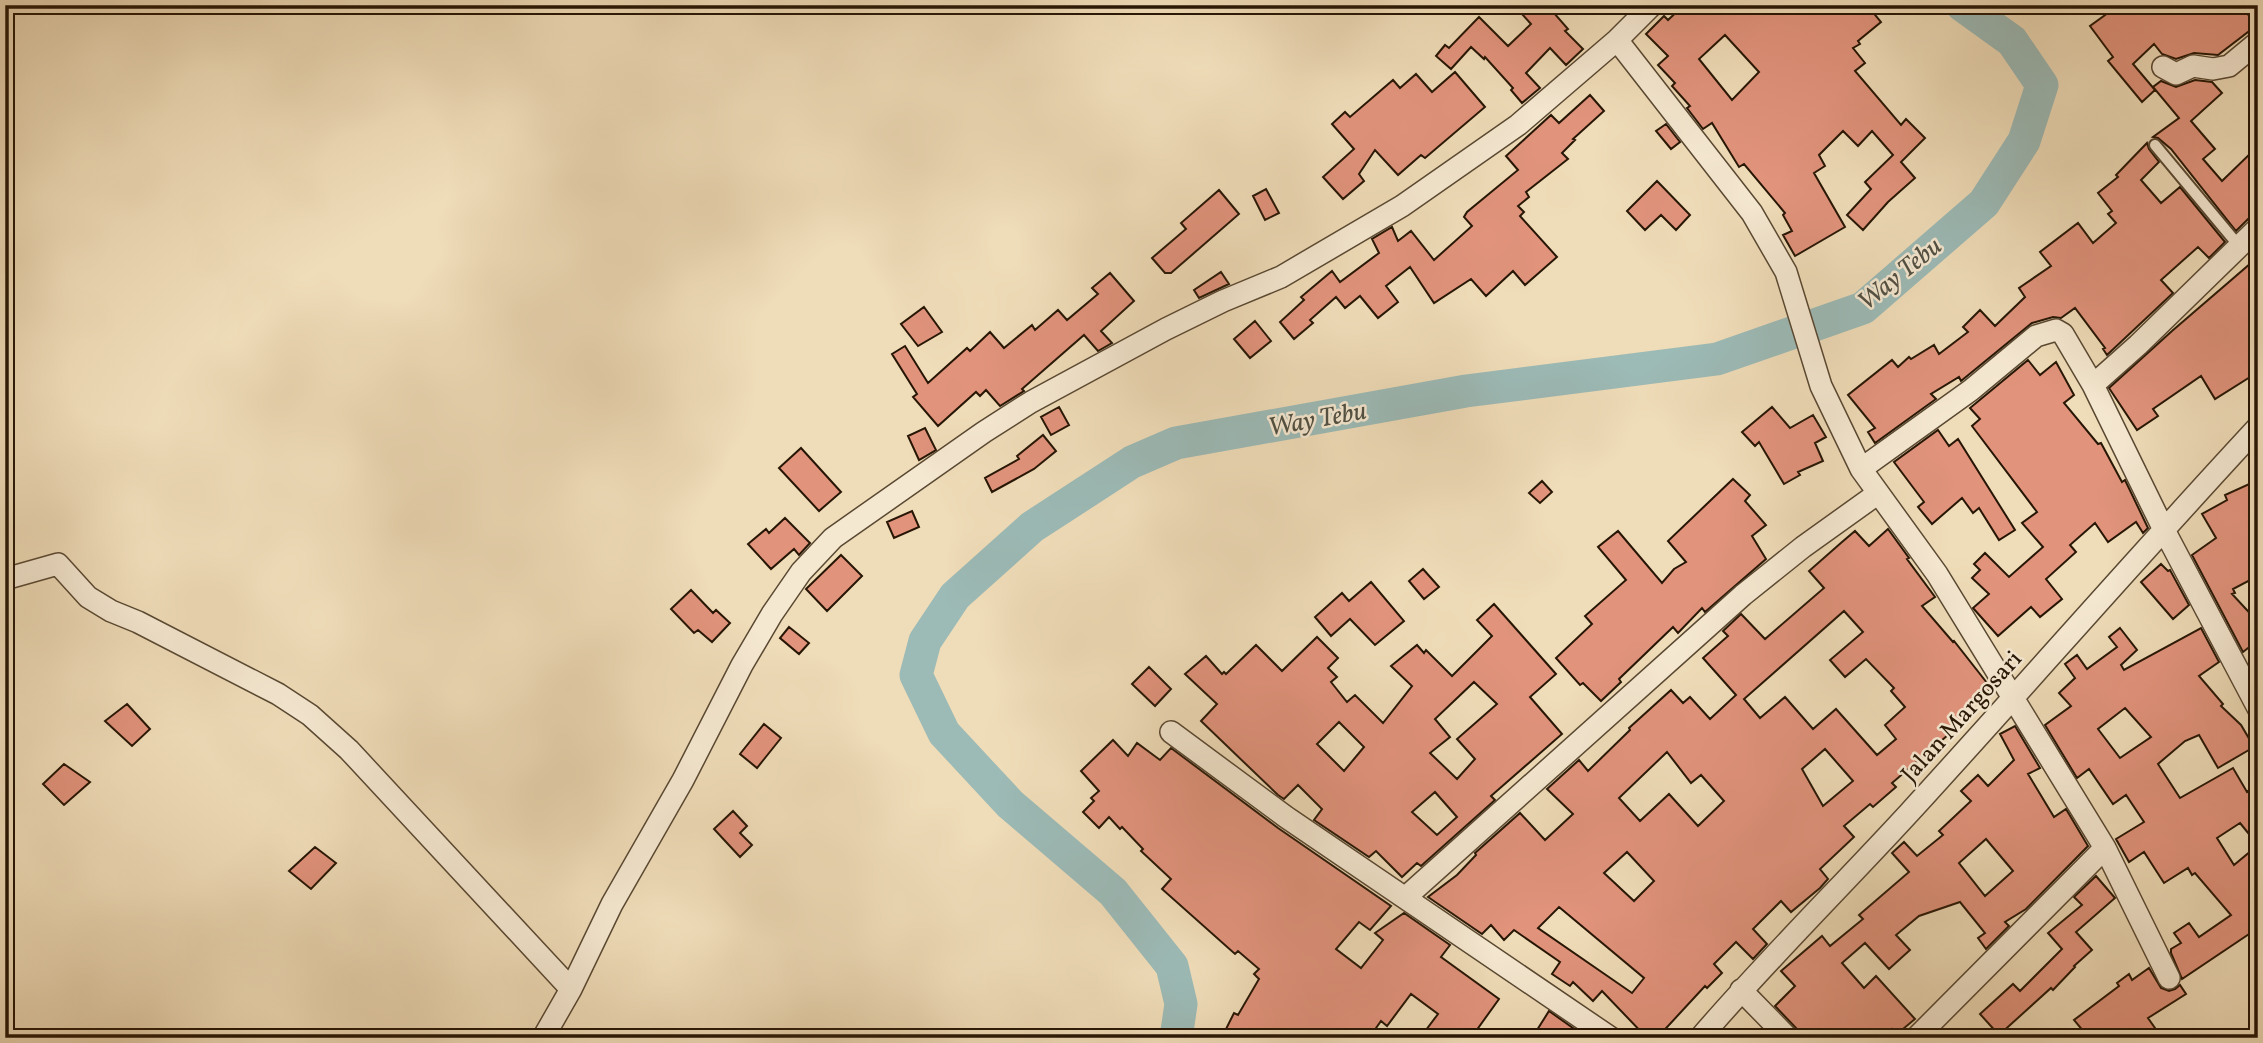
<svg xmlns="http://www.w3.org/2000/svg" width="2263" height="1043" font-family="Vollkorn,serif">
<style>
.lines{fill:none;stroke-linecap:round;stroke-linejoin:round}
.river{stroke:#9cbab6;stroke-width:33}
.building{fill:#e1937c;stroke:#271605;stroke-width:2;fill-rule:evenodd}
.lane-casing{stroke:#594832;stroke-width:14}
.street-casing{stroke:#594832;stroke-width:24}
.lane{stroke:#f5e8d1;stroke-width:10}
.street{stroke:#f5e8d1;stroke-width:21}
.labels{text-anchor:middle;stroke-width:5;stroke-linejoin:round;paint-order:stroke}
.street-label{font-size:24px;fill:#271605;stroke:#f5e8d1}
.water-label{font-size:26px;font-style:italic;fill:#504f43;stroke:#f5e8d1}
</style>
<rect width="100%" height="100%" fill="#efdcb8"/>
<filter id="stains"><feTurbulence type="fractalNoise" baseFrequency=".00286" numOctaves="4"/><feColorMatrix values="0 0 0 0 .2 0 0 0 0 .09 0 0 0 0 .02 0 0 0 .5 -.17"/></filter>
<radialGradient id="worn" r=".72"><stop offset=".6" stop-color="#630" stop-opacity="0"/><stop offset="1" stop-color="#630" stop-opacity=".3"/></radialGradient>
<g class="lines">
<!-- river -->
<path class="river" d="M1176,1038L1181,1004L1172,966L1113,892L1010,804L944,733L916,675L925,641L955,596L1032,527L1132,462L1176,443L1466,391L1717,359L1863,308L1984,203L2024,141L2042,85L2012,41L1962,5"/>
</g>
<!-- building -->
<path class="building" d="M1514,5H1547L1568,29L1565,31L1583,49L1566,65L1550,48L1526,73L1540,88L1522,103L1511,90L1513,88L1485,57L1484,59L1471,47L1451,69L1436,56L1445,45L1449,48L1479,17L1508,46L1531,24Z
M1684,5H1867L1881,22L1858,41L1860,44L1853,48L1865,63L1855,71L1901,125L1906,119L1925,138L1901,162L1915,178L1888,202L1863,230L1847,215L1871,189L1865,182L1893,155L1872,131L1858,146L1843,131L1819,155L1825,166L1814,173L1845,227L1795,256L1783,235L1792,231L1783,215L1785,213L1744,164L1739,167L1712,123L1703,129L1687,108L1690,106L1672,86L1675,83L1658,65L1668,56L1646,34L1664,16L1668,20ZM1725,35L1759,72L1732,100L1699,59Z
M2119,5H2240L2257,25L2218,55L2194,53L2176,59L2162,54L2154,44L2133,64L2155,90L2142,102L2108,61L2113,57L2090,26Z
M1455,72L1485,107L1425,158L1421,155L1398,175L1375,150L1359,174L1364,181L1343,199L1323,177L1354,149L1332,124L1345,112L1350,117L1393,80L1400,88L1416,74L1432,92Z
M2195,80L2212,82L2222,93L2191,121L2215,149L2203,159L2222,181L2258,146V215L2249,218L2236,231L2171,149L2158,138L2153,137L2179,118L2153,87L2161,81L2176,87Z
M1590,95L1604,111L1573,139L1575,140L1562,153L1568,159L1526,192L1529,197L1518,206L1524,212L1520,216L1557,257L1525,285L1513,271L1486,296L1471,279L1434,303L1410,267L1386,286L1398,302L1378,318L1360,296L1345,308L1336,297L1310,320L1313,323L1294,339L1280,322L1304,300L1301,297L1332,271L1340,282L1379,253L1372,239L1392,227L1398,241L1411,231L1434,260L1472,226L1464,217L1467,212L1518,170L1506,156L1551,115L1559,123Z
M1666,124L1680,142L1671,149L1656,131Z
M2147,143L2149,149L2159,162L2141,180L2161,203L2180,187L2225,242L2209,258L2198,247L2161,280L2173,293L2107,355L2103,349L2105,348L2075,308L2061,318L2053,317L2032,323L1961,381L1959,377L1931,394L1936,399L1875,443L1868,432L1875,428L1848,395L1892,360L1898,367L1909,357L1911,359L1934,345L1939,354L1968,332L1963,327L1980,310L1995,326L2025,297L2019,288L2051,266L2040,252L2078,223L2093,243L2116,223L2108,214L2112,211L2098,193L2118,177L2116,175Z
M1657,181L1690,215L1676,230L1661,215L1645,230L1627,211Z
M1266,189L1279,213L1265,220L1253,196Z
M1219,190L1239,214L1171,273H1165L1152,258L1186,229L1181,223Z
M2258,257V287L2250,294L2258,306V372L2215,399L2201,376L2153,409L2158,416L2137,430L2109,388L2172,331Z
M1221,272L1229,284L1199,298L1194,290Z
M1110,273L1134,301L1101,331L1112,343L1098,351L1084,335L1022,389L1024,391L1000,406L986,390L980,396L976,392L938,426L913,397L917,394L892,354L905,346L928,383L967,348L970,351L990,332L1004,348L1032,325L1035,330L1058,310L1067,320L1098,294L1092,288Z
M924,307L942,332L918,346L901,324Z
M1255,321L1271,341L1250,358L1234,339Z
M2028,360L2040,375L2056,362L2074,395L2064,403L2098,444L2101,443L2122,482L2125,480L2148,528L2143,533L2136,522L2108,542L2095,523L2070,545L2076,552L2046,579L2062,599L2040,617L2031,607L1998,636L1973,608L1989,594L1972,578L1980,570L1974,564L1985,553L2009,577L2043,547L2022,523L2037,512L1972,426L1980,419L1970,408Z
M1059,407L1069,425L1051,435L1041,417Z
M1772,407L1790,428L1813,415L1826,437L1815,443L1823,461L1798,472L1800,475L1784,484L1759,442L1755,446L1742,432Z
M925,428L936,450L919,460L908,436Z
M1938,430L1949,446L1958,439L2015,530L1999,540L1979,508L1973,513L1962,498L1932,524L1918,507L1924,502L1894,462Z
M1043,435L1056,451L1034,469L992,492L985,478L1019,459L1017,456Z
M801,448L841,492L819,511L779,468Z
M1733,479L1750,495L1745,501L1766,525L1752,536L1766,559L1705,612L1702,608L1678,633L1673,627L1619,679L1621,682L1601,701L1583,683L1580,685L1556,658L1592,624L1585,616L1626,580L1598,547L1618,531L1662,583L1674,569L1686,562L1668,541Z
M2258,480V576L2233,589L2235,593L2232,594L2258,622V659L2248,648L2243,652L2192,555L2216,538L2202,514L2227,500L2225,495Z
M1542,481L1552,492L1540,503L1529,493Z
M912,511L919,527L894,538L887,522Z
M785,518L810,543L799,555L794,549L771,569L748,544L766,529L769,533Z
M1888,529L1909,558L1907,559L1935,597L1922,606L1953,642L1954,641L1991,688L1963,711L1969,717L1892,783L1896,787L1873,807L1870,804L1844,826L1854,837L1820,869L1828,879L1820,888L1791,912L1781,901L1753,929L1767,944L1753,959L1736,942L1714,964L1722,973L1707,988L1705,986L1657,1038H1647L1602,991L1593,1001L1573,982L1570,986L1552,974L1560,962L1514,930L1504,940L1491,925L1482,934L1428,897L1457,875L1476,855L1475,853L1520,813L1545,840L1573,814L1547,789L1579,760L1588,771L1630,730L1629,728L1671,690L1683,703L1690,697L1710,719L1736,695L1703,658L1728,636L1723,631L1741,614L1765,639L1824,588L1809,571L1842,542L1855,531L1869,546ZM1844,611L1863,632L1830,660L1845,677L1866,659L1894,688L1891,691L1905,707L1885,725L1896,739L1877,755L1836,709L1813,729L1785,697L1760,718L1744,699ZM1825,749L1853,781L1823,806L1802,769ZM1667,752L1691,783L1701,775L1724,801L1698,826L1669,794L1640,821L1619,798ZM1627,852L1654,881L1634,901L1604,873ZM1559,907L1644,978L1632,993L1538,928Z
M841,555L862,576L827,611L806,589Z
M2161,564L2168,571L2170,570L2189,605L2173,619L2141,582Z
M1423,569L1439,587L1424,599L1409,581Z
M1371,582L1404,621L1375,645L1350,619L1331,636L1315,617L1342,593L1349,601Z
M691,590L713,613L716,610L730,623L712,642L698,630L694,633L671,609Z
M1494,604L1556,674L1530,697L1562,734L1491,796L1495,800L1421,866L1417,863L1402,877L1376,851L1369,857L1314,820L1322,809L1298,785L1284,799L1278,795L1201,721L1217,704L1185,674L1206,656L1222,674L1224,672L1226,674L1256,645L1282,671L1317,637L1338,658L1328,668L1337,677L1331,682L1347,702L1355,695L1383,723L1412,686L1391,666L1417,645L1424,653L1426,650L1452,676L1492,636L1477,620ZM1474,682L1497,704L1457,739L1475,759L1457,779L1430,753L1450,737L1435,719ZM1339,722L1364,747L1344,771L1317,744ZM1435,792L1457,817L1437,835L1412,812Z
M789,627L809,643L799,654L780,638Z
M2120,628L2137,650L2121,665L2124,670L2201,628L2219,662L2199,676L2223,704L2221,706L2241,725L2254,747L2218,768L2199,735L2185,741L2158,764L2180,798L2233,768L2247,792L2248,791L2258,807V928L2182,979L2171,953V949L2181,943L2174,933L2189,923L2199,937L2231,915L2195,873L2192,875L2188,868L2164,883L2144,852L2129,862L2116,839L2144,822L2126,795L2113,804L2089,769L2077,778L2045,725L2071,706L2059,693L2075,678L2065,664L2077,655L2087,669L2117,647L2109,637ZM2125,708L2151,737L2120,758L2098,729ZM2240,823L2258,845L2234,865L2217,838Z
M1149,667L1171,689L1155,706L1132,684Z
M127,704L150,729L132,746L105,721Z
M764,724L781,738L757,768L740,754Z
M2015,726L2040,768L2028,774L2054,817L2066,809L2088,846L2026,909L2005,922L2009,926L1986,949L1978,938L1985,933L1960,902L1919,916L1896,935L1910,950L1889,969L1865,943L1842,963L1864,988L1876,976L1915,1019L1897,1034L1892,1029L1882,1038H1801L1797,1029L1775,1006L1795,986L1781,971L1822,936L1830,946L1863,919L1859,915L1909,872L1892,853L1904,842L1917,856L1943,835L1939,831L1971,801L1961,791L1978,775L1988,786L2014,760L2000,734ZM1986,839L2013,871L1985,896L1959,863Z
M1113,740L1128,756L1137,743L1160,760L1171,748L1278,828L1391,906L1370,930L1359,922L1336,949L1361,968L1383,940L1375,933L1404,913L1450,945L1441,957L1499,999L1471,1038H1420L1438,1014L1411,994L1387,1026L1381,1021L1369,1038H1237L1225,1031L1234,1013L1238,1015L1259,979L1254,974L1259,969L1238,951L1235,954L1162,889L1171,879L1141,851L1143,849L1122,827L1120,829L1109,817L1099,828L1083,812L1094,801L1091,798L1099,791L1081,771Z
M64,764L90,782L64,805L43,784Z
M733,811L747,826L740,833L752,845L740,857L714,829Z
M315,847L336,863L311,889L289,871Z
M2096,876L2115,898L2076,932L2092,950L2074,966L2075,967L2053,990L2051,988L1999,1035L1980,1014L2013,984L2020,991L2062,949L2048,933L2082,905L2074,897Z
M2149,968L2161,988L2169,991L2175,989L2180,985L2186,994L2148,1018L2155,1028L2141,1038H2089L2074,1020L2119,986L2117,983L2129,974L2132,980Z
M1549,1011L1587,1038H1532Z"/>
<g class="lines">
<!-- lane casing -->
<g class="lane-casing">
<path id="lane" d="M2155,145L2239,246"/>
</g>
<!-- street casing -->
<g class="street-casing">
<path id="street" d="M1617,40L1752,213L1786,272L1821,386L1861,469L1937,574L2105,848L2169,978
M2163,67L2176,74L2193,66L2213,69L2229,66L2258,42
M2093,385L2138,345L2258,228
M1861,469L1971,390L2036,336L2056,330L2063,334L2093,385L2163,528L2258,708
M5,579L58,564L88,597L111,611L138,622L278,694L310,715L349,750L571,989
M1171,732L1286,817L1611,1038
M1406,897L1743,595L1803,547L1877,494
M1741,990L1788,1038
M543,1038L571,989L612,904L683,780L742,665L772,614L801,572L833,538L984,432L1031,402L1166,329L1223,301L1281,277L1402,206L1518,125L1617,40L1652,5
M1700,1038C1767,960 1840,888 1909,813C2026,685 2140,554 2258,427
M1916,1038L2105,848"/>
</g>
<!-- lane -->
<use href="#lane" class="lane"/>
<!-- street -->
<use href="#street" class="street"/>
</g>
<g class="labels">
<!-- street labels -->
<g class="street-label">
<text transform="translate(1961 716) rotate(-48)" y="8">Jalan Margosari</text>
</g>
<!-- water labels -->
<g class="water-label">
<text transform="translate(1899 273) rotate(-39)" y="9">Way Tebu</text>
<text transform="translate(1317 418) rotate(-10)" y="9">Way Tebu</text>
</g>
</g>
<!-- margin -->
<rect width="2263" height="1043" fill="none" stroke="#efdcb8" stroke-width="28"/>
<rect x="7" y="7" width="2249" height="1029" fill="none" stroke="#271605" stroke-width="3.5"/>
<rect x="14" y="14" width="2235" height="1015" fill="none" stroke="#271605" stroke-width="2"/>
<rect width="100%" height="100%" filter="url(#stains)"/>
<rect width="100%" height="100%" fill="url(#worn)"/>
</svg>
